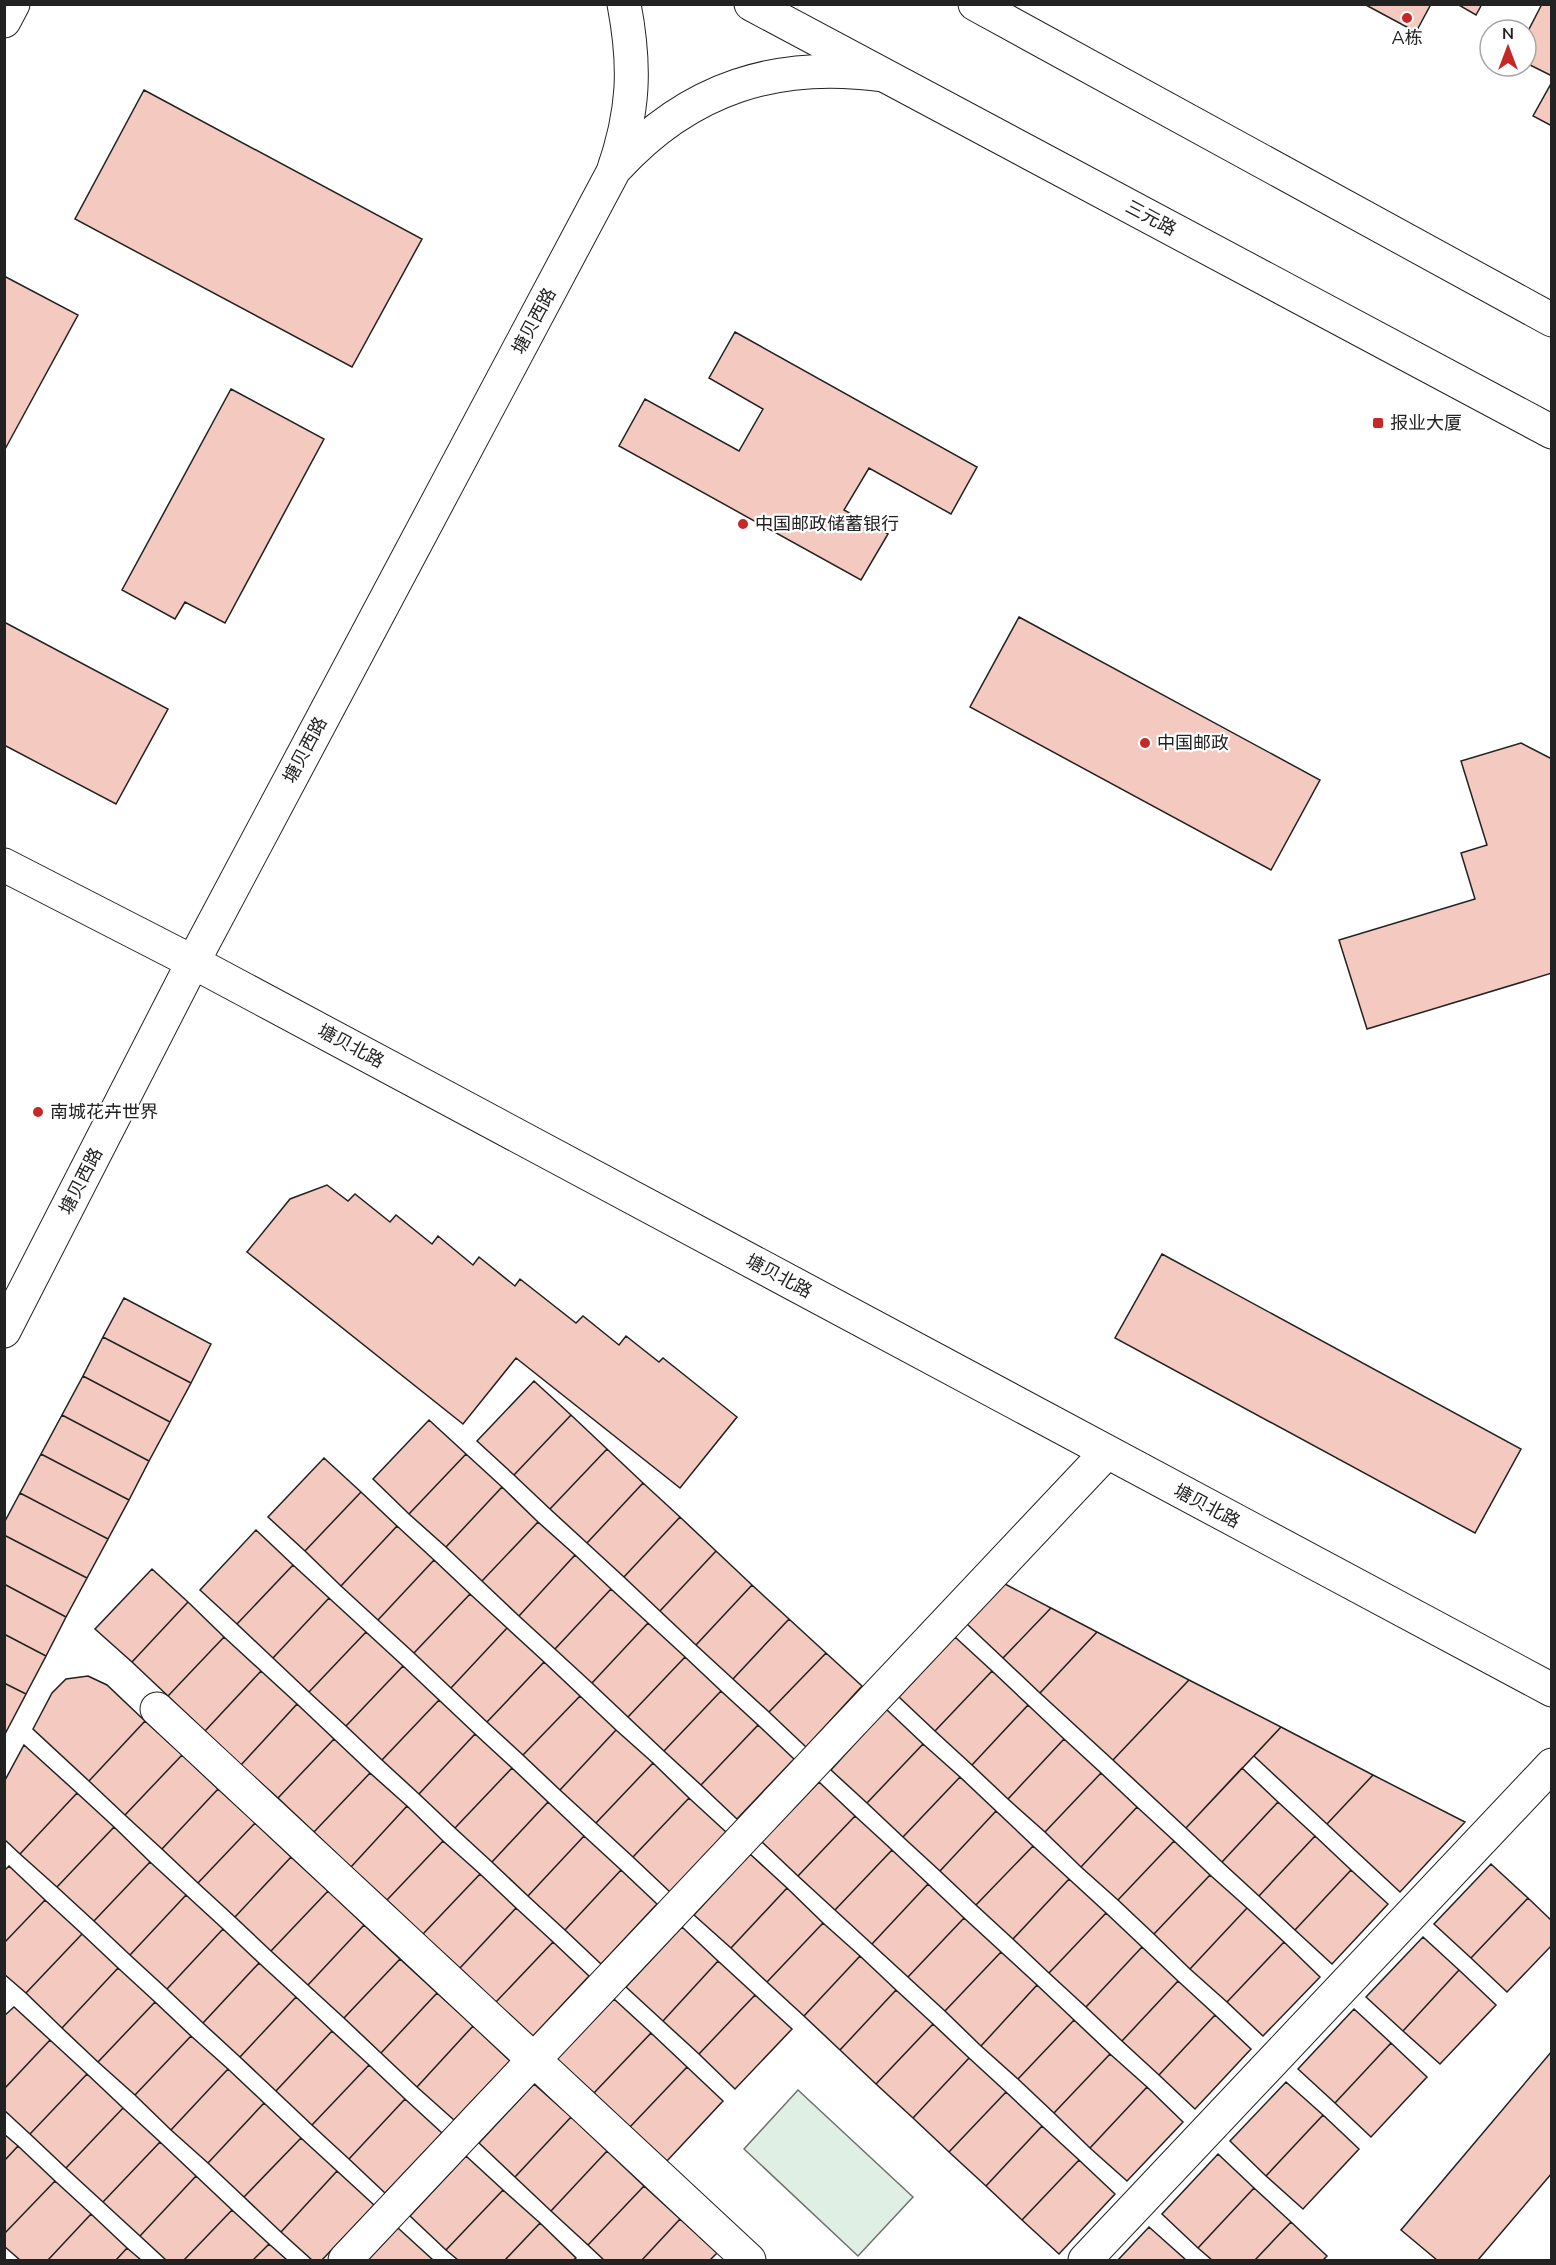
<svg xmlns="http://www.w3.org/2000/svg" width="1556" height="2265" font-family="'Nunito Sans','Noto Sans SC',sans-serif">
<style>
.green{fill:#e0efe3;stroke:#6f6f6f;stroke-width:1.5}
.building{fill:#f3c9c0;stroke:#222;stroke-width:1.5}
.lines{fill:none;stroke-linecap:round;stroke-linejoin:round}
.minor-casing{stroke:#222;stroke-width:35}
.trunk-casing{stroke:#222;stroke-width:35}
.minor{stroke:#fff;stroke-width:33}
.trunk{stroke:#fff;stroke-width:33}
.poi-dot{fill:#c62828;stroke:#fff;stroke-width:2}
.labels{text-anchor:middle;stroke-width:4.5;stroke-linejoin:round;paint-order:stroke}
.poi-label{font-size:18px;fill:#222;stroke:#fff;text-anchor:start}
.street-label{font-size:18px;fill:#222;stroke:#fff}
</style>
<rect width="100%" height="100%" fill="#fff"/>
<!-- green -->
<path class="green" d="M798,2090L913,2197L858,2256L744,2149Z"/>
<!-- building -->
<path class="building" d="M1364,4H1431L1416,32Z
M1457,4H1482L1476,15Z
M1542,4H1552V76L1526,63V35Z
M1552,82V126L1533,116Z
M144,90L422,239L352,367L75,219Z
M4,276L78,315L4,451Z
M735,332L977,467L951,514L869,468L844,510L888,534L861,580L619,446L645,399L739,451L763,409L709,378Z
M231,389L324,439L225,623L185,602L175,619L122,590Z
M1019,617L1320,780L1271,870L970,707Z
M4,622L168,709L116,804L4,745Z
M1521,743L1552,759V973L1367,1029L1339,940L1475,899L1461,853L1487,845L1461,761Z
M327,1185L348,1201L355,1194L390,1222L396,1215L432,1244L438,1236L473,1265L479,1257L515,1286L520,1279L576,1323L583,1316L619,1345L626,1336L659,1362L663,1358L737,1417L680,1488L516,1358L463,1424L247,1252L290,1199Z
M1162,1254L1521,1449L1475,1533L1115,1338Z
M124,1298L211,1344L191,1383L103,1337Z
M103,1337L191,1383L170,1422L83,1376Z
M83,1376L170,1422L149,1461L62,1415Z
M534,1381L571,1415L514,1475L477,1441Z
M62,1415L149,1461L129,1500L41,1454Z
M571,1415L607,1449L550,1509L514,1475Z
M429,1420L466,1454L409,1514L373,1479Z
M607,1449L643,1483L587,1543L550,1509Z
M41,1454L129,1500L108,1539L20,1493Z
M466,1454L502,1487L446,1547L409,1514Z
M324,1458L361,1492L305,1551L268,1517Z
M643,1483L680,1517L624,1577L587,1543Z
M502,1487L538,1522L482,1581L446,1547Z
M361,1492L397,1526L341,1586L305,1551Z
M20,1493L108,1539L87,1578L4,1535V1523Z
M680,1517L716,1551L660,1611L624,1577Z
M538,1522L575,1555L519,1616L482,1581Z
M397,1526L434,1560L378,1620L341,1586Z
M256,1530L293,1565L237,1624L200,1590Z
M4,1535L87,1578L66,1617L4,1584Z
M716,1551L752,1585L696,1645L660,1611Z
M575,1555L611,1589L555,1649L519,1616Z
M434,1560L470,1594L414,1653L378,1620Z
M293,1565L329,1598L273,1658L237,1624Z
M152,1569L188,1602L132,1662L95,1629Z
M4,1584L66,1617L46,1656L4,1634Z
M1005,1584L1051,1608L1003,1658L967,1624Z
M752,1585L789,1619L733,1679L696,1645Z
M611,1589L648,1623L592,1683L555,1649Z
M470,1594L507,1628L451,1688L414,1653Z
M329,1598L366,1632L309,1692L273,1658Z
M188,1602L224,1637L168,1696L132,1662Z
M1051,1608L1097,1632L1040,1693L1003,1658Z
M789,1619L826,1653L769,1712L733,1679Z
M648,1623L685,1657L628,1717L592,1683Z
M507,1628L544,1662L487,1722L451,1688Z
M366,1632L403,1666L346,1726L309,1692Z
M1097,1632L1189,1680L1113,1760L1040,1693Z
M4,1634L46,1656L26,1694L4,1683Z
M224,1637L261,1671L205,1731L168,1696Z
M955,1637L992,1671L935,1731L899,1697Z
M826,1653L862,1686L806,1747L769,1712Z
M685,1657L721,1691L664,1751L628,1717Z
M544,1662L580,1696L523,1755L487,1722Z
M403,1666L439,1700L382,1760L346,1726Z
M261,1671L297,1704L241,1765L205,1731Z
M992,1671L1028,1705L972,1765L935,1731Z
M88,1676L107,1685L145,1721L89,1781L33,1729L52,1693L66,1679Z
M1189,1680L1281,1727L1186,1828L1113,1760Z
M4,1683L26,1694L5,1734L4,1733Z
M721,1691L758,1725L701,1785L664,1751Z
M580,1696L616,1730L560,1790L523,1755Z
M439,1700L475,1734L419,1794L382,1760Z
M297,1704L334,1739L278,1798L241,1765Z
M1028,1705L1064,1739L1008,1799L972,1765Z
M886,1709L923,1744L867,1803L831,1770Z
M145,1721L182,1755L125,1815L89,1781Z
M758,1725L794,1759L737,1819L701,1785Z
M1281,1727L1373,1775L1327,1824L1254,1756Z
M616,1730L653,1763L596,1823L560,1790Z
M475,1734L512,1768L455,1828L419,1794Z
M334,1739L370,1773L314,1832L278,1798Z
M1064,1739L1101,1773L1045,1832L1008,1799Z
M923,1744L960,1777L903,1837L867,1803Z
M24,1745L77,1793L20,1854L4,1839V1782Z
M182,1755L218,1789L162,1849L125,1815Z
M653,1763L689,1798L633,1857L596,1823Z
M512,1768L548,1802L492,1862L455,1828Z
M1242,1768L1278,1802L1222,1862L1186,1828Z
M370,1773L407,1806L351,1867L314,1832Z
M1101,1773L1137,1807L1081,1867L1045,1832Z
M1373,1775L1465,1822L1400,1892L1327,1824Z
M960,1777L996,1811L940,1871L903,1837Z
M819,1782L855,1816L798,1876L762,1842Z
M218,1789L255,1823L198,1883L162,1849Z
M77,1793L114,1827L57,1887L20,1854Z
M689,1798L726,1832L670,1892L633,1857Z
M548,1802L584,1836L528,1896L492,1862Z
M1278,1802L1315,1836L1259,1896L1222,1862Z
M407,1806L443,1841L387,1900L351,1867Z
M1137,1807L1174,1841L1118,1900L1081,1867Z
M996,1811L1033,1846L976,1905L940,1871Z
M855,1816L892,1850L835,1910L798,1876Z
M255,1823L291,1857L235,1917L198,1883Z
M114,1827L150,1862L94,1921L57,1887Z
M584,1836L621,1870L565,1930L528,1896Z
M1315,1836L1351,1870L1295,1930L1259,1896Z
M443,1841L480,1874L423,1934L387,1900Z
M1174,1841L1210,1875L1154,1934L1118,1900Z
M1033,1846L1069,1879L1013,1939L976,1905Z
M892,1850L928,1884L872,1944L835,1910Z
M750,1854L787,1888L731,1948L694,1915Z
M291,1857L328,1891L271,1951L235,1917Z
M150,1862L186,1895L130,1955L94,1921Z
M1491,1864L1528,1898L1471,1958L1434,1924Z
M9,1866L45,1900L4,1943V1871Z
M621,1870L657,1904L601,1964L565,1930Z
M1351,1870L1388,1904L1332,1964L1295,1930Z
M480,1874L516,1908L460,1968L423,1934Z
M1210,1875L1247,1908L1190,1969L1154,1934Z
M1069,1879L1106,1913L1049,1973L1013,1939Z
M928,1884L964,1918L908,1977L872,1944Z
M787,1888L823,1923L767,1982L731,1948Z
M328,1891L364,1925L308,1985L271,1951Z
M186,1895L223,1929L167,1989L130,1955Z
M1528,1898L1552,1921V1945L1507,1992L1471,1958Z
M45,1900L82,1934L26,1993L4,1974V1943Z
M516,1908L553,1942L496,2002L460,1968Z
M1247,1908L1284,1942L1227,2002L1190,1969Z
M1106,1913L1142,1947L1086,2007L1049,1973Z
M964,1918L1001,1952L945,2011L908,1977Z
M823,1923L860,1956L804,2016L767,1982Z
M364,1925L400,1959L344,2018L308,1985Z
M682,1927L718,1961L663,2021L626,1987Z
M223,1929L259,1963L203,2023L167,1989Z
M82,1934L118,1968L62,2028L26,1993Z
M1423,1937L1459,1970L1403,2031L1366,1997Z
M553,1942L589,1976L533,2036L496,2002Z
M1284,1942L1320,1977L1263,2036L1227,2002Z
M1142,1947L1178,1981L1122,2041L1086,2007Z
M1001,1952L1037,1985L981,2046L945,2011Z
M860,1956L896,1990L840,2050L804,2016Z
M400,1959L437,1993L381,2053L344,2018Z
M718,1961L755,1995L699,2054L663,2021Z
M259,1963L296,1997L240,2057L203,2023Z
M118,1968L155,2002L98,2062L62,2028Z
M1459,1970L1496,2005L1440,2064L1403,2031Z
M1178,1981L1215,2015L1159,2075L1122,2041Z
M1037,1985L1074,2020L1018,2079L981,2046Z
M896,1990L933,2024L876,2084L840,2050Z
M437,1993L473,2026L417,2087L381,2053Z
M755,1995L792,2029L735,2089L699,2054Z
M296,1997L332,2031L276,2091L240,2057Z
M614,1999L651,2033L594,2093L557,2059Z
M155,2002L191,2036L135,2095L98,2062Z
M14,2007L50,2040L4,2089V2016Z
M1354,2009L1391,2043L1335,2103L1298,2069Z
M1215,2015L1251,2049L1195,2109L1159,2075Z
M1074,2020L1110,2054L1054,2113L1018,2079Z
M933,2024L969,2058L913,2118L876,2084Z
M473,2026L510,2061L454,2120L417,2087Z
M332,2031L369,2065L312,2125L276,2091Z
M651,2033L687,2067L630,2127L594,2093Z
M191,2036L228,2069L171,2130L135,2095Z
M50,2040L87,2074L30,2134L4,2110V2089Z
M1391,2043L1427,2077L1371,2137L1335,2103Z
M1552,2051V2173L1478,2260H1437L1401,2230Z
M1110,2054L1147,2087L1090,2148L1054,2113Z
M969,2058L1006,2092L949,2152L913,2118Z
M369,2065L405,2099L349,2159L312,2125Z
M687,2067L723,2101L667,2161L630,2127Z
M228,2069L264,2103L208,2163L171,2130Z
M87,2074L123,2108L66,2168L30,2134Z
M1286,2082L1323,2115L1266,2176L1230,2141Z
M534,2084L571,2117L515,2177L479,2143Z
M1147,2087L1183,2122L1127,2181L1090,2148Z
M1006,2092L1042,2126L986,2186L949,2152Z
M405,2099L442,2133L385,2193L349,2159Z
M264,2103L301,2138L244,2197L208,2163Z
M123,2108L160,2142L103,2202L66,2168Z
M1323,2115L1359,2149L1303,2209L1266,2176Z
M571,2117L607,2151L551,2211L515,2177Z
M1042,2126L1079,2160L1022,2220L986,2186Z
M4,2134L18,2146L4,2161Z
M301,2138L337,2171L281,2232L244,2197Z
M160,2142L196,2176L140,2236L103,2202Z
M18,2146L55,2181L4,2234V2161Z
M607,2151L644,2186L588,2245L551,2211Z
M1218,2154L1254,2188L1198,2248L1162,2214Z
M466,2156L503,2190L446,2250L410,2216Z
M1079,2160L1115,2194L1059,2254L1022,2220Z
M337,2171L374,2205L322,2260H312L281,2232Z
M196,2176L232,2210L184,2260H166L140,2236Z
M55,2181L91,2214L48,2260H20L4,2246V2234Z
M644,2186L680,2219L642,2260H604L588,2245Z
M1254,2188L1291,2222L1255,2260H1212L1198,2248Z
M503,2190L540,2223L505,2260H458L446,2250Z
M232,2210L269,2244L253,2260H184Z
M91,2214L127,2248L116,2260H48Z
M680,2219L717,2253L710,2260H642Z
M1291,2222L1327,2256L1323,2260H1255Z
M540,2223L576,2258L573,2260H505Z
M1149,2227L1186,2260H1118Z
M398,2228L433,2260H368Z
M269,2244L287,2260H253Z
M127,2248L141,2260H116Z"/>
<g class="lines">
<!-- minor casing -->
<g class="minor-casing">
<path id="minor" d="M4,21L13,4
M616,168C689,88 777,60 883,75
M4,865L193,962L1552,1690
M4,1331L193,962L613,172C634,112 636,67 624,4
M157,1709L749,2260
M345,2260L1107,1452
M1085,2260L1552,1765"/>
</g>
<!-- trunk casing -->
<g class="trunk-casing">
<path id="trunk" d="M751,4L1552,432
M975,4L1552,320"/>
</g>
<!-- minor -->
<use href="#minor" class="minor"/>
<!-- trunk -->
<use href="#trunk" class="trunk"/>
</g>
<!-- markers -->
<g class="poi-dot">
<circle cx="1407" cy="18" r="6"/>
<rect x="1372" y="417" width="12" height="12" rx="3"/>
<circle cx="743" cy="524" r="6"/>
<circle cx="1145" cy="743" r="6"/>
<circle cx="38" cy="1112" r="6"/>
</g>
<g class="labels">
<!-- poi labels -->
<g class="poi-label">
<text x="1407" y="44" text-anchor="middle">A栋</text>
<text x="1390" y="429">报业大厦</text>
<text x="755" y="530">中国邮政储蓄银行</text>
<text x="1157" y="749">中国邮政</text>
<text x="50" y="1118">南城花卉世界</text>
</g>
<!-- street labels -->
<g class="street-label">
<text transform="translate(1151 218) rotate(28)" y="6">三元路</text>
<text transform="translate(534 321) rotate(-62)" y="6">塘贝西路</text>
<text transform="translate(305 750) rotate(-62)" y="6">塘贝西路</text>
<text transform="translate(351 1046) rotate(28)" y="6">塘贝北路</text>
<text transform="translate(81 1181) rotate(-63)" y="6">塘贝西路</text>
<text transform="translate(779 1276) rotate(28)" y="6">塘贝北路</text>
<text transform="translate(1207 1506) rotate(28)" y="6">塘贝北路</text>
</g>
</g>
<!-- border -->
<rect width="1556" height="2265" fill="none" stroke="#222222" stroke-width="12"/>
<!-- north arrow -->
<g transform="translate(1508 48)"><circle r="28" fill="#ffffff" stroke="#a7a7a7" stroke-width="1.5"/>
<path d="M0-4.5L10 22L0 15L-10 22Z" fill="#c62828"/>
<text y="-9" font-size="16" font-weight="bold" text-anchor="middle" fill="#222222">N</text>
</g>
</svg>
